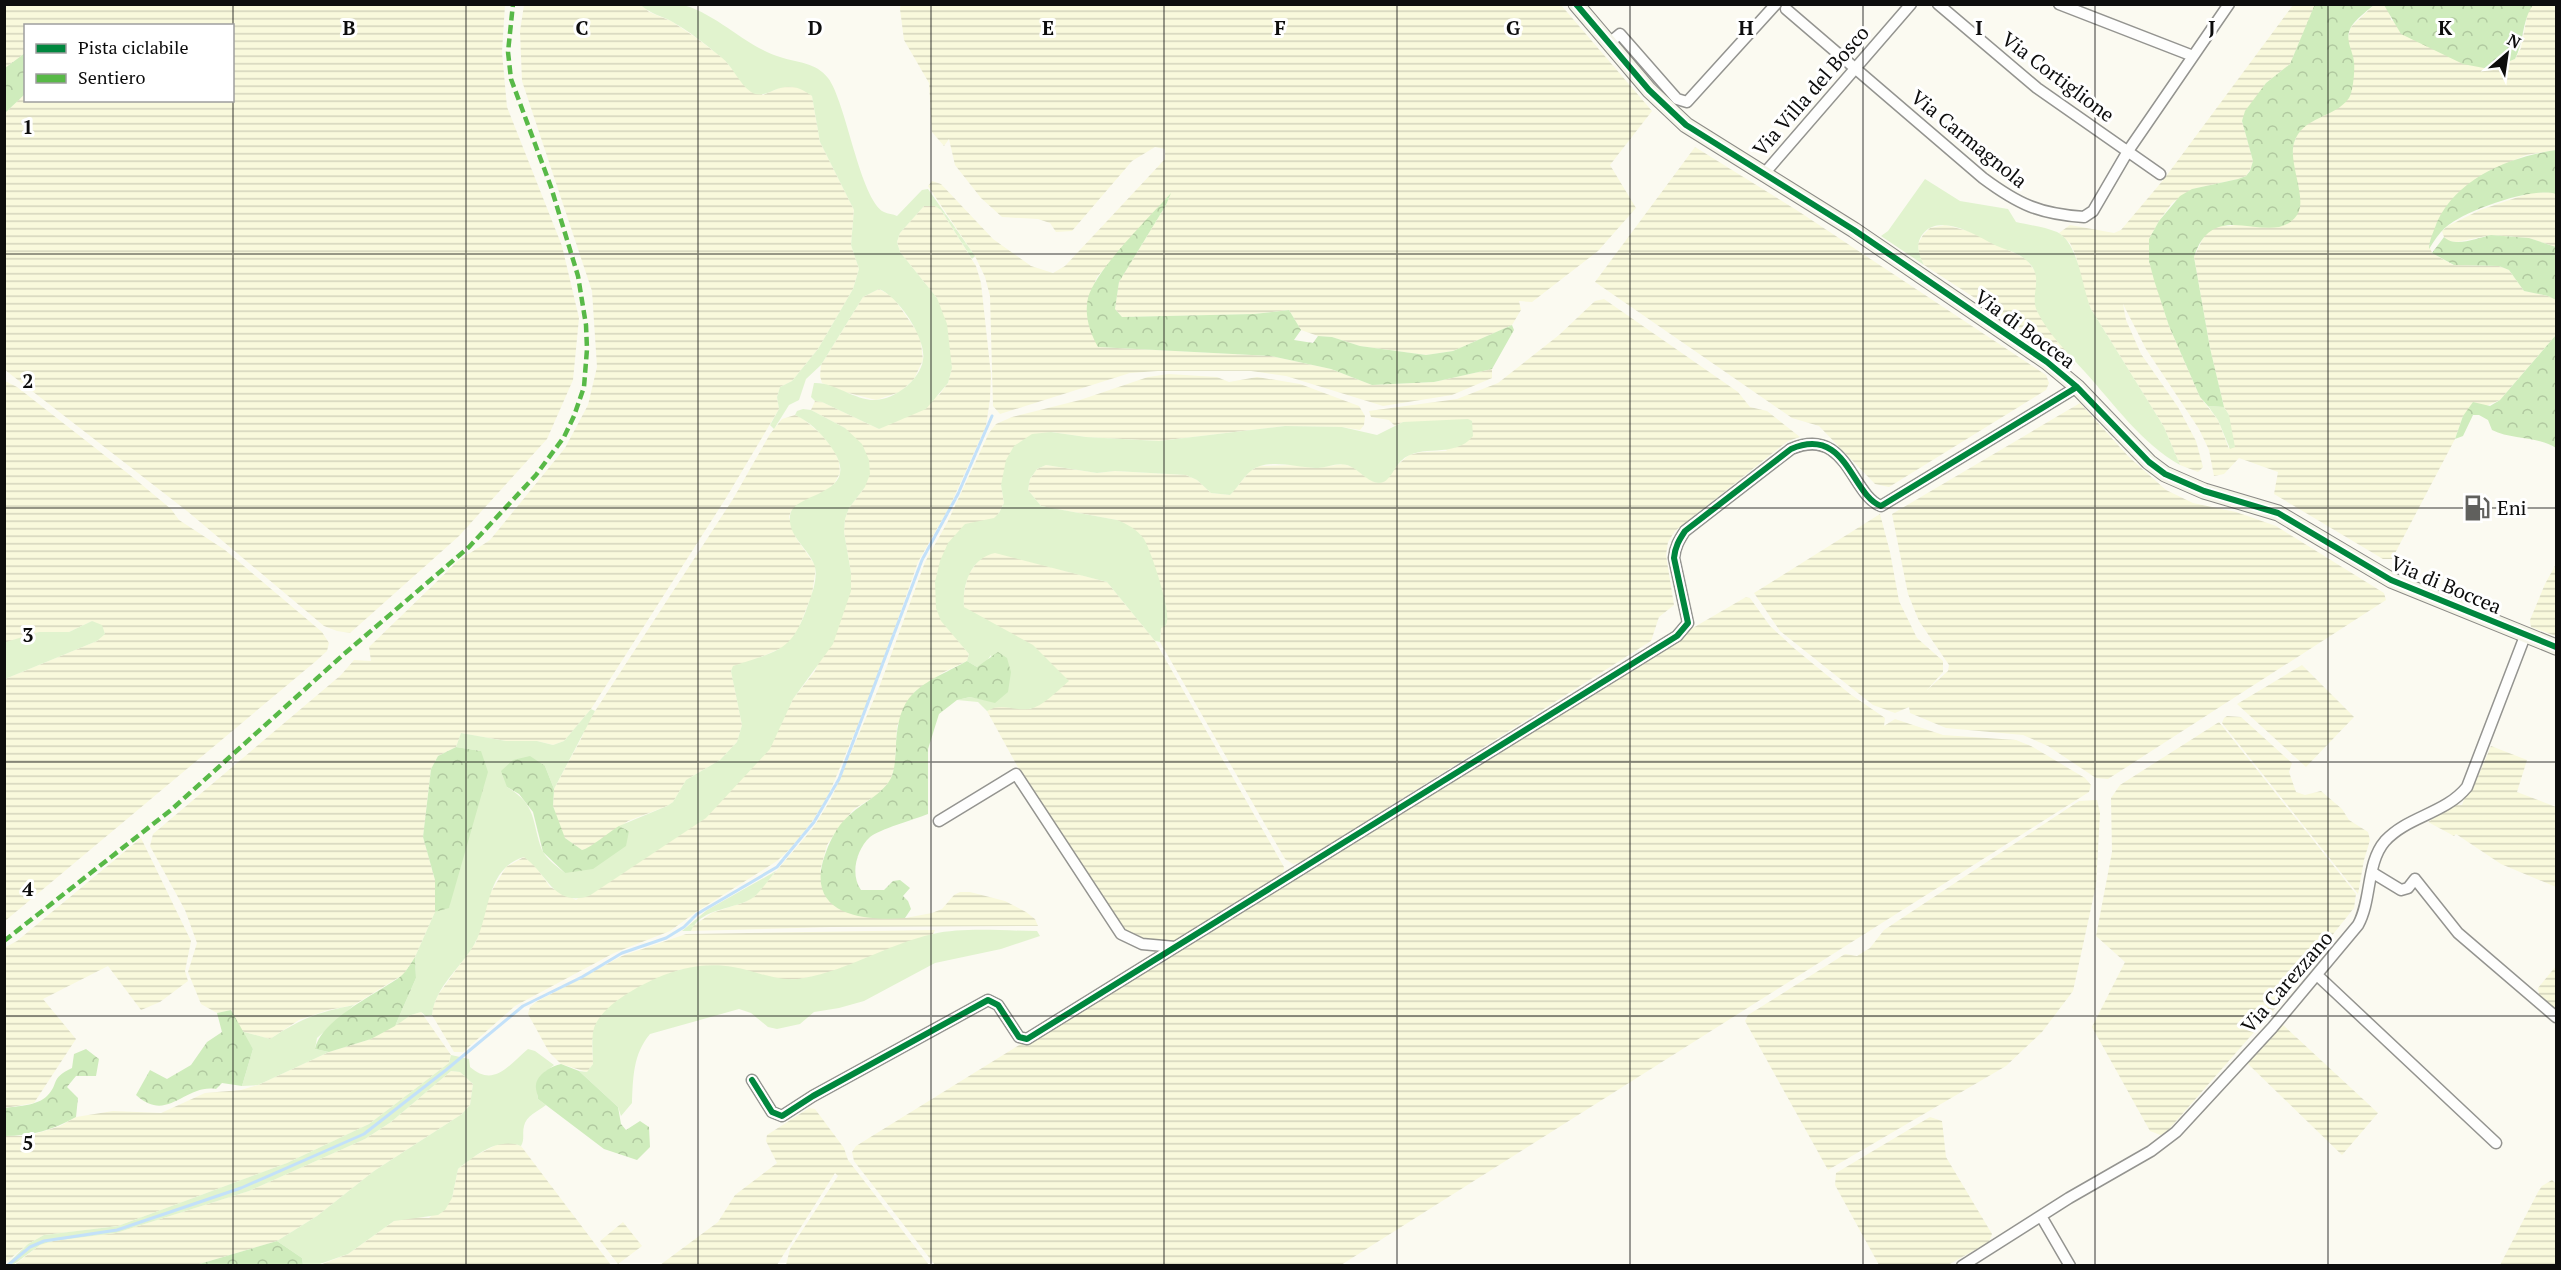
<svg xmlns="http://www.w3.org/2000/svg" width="2561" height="1270" font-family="'PT Serif',serif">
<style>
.farmland{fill:url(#farmland-rules)}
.grass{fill:#e1f3ce}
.forest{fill:url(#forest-crowns)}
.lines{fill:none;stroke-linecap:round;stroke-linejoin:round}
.stream{stroke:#c3e1f9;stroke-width:3}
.street-casing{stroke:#949490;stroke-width:13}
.secondary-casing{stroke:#8b8a86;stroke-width:17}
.street{stroke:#fefefd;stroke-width:10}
.secondary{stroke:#f5f5e8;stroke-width:15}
.quiet{stroke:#58b947;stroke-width:4.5;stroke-dasharray:9 4.5;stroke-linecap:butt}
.cycleway-casing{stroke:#fff;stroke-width:10}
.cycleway{stroke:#00873e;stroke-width:6}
.grid{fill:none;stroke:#0d0d0d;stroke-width:1.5;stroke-opacity:0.55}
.labels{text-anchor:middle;stroke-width:6;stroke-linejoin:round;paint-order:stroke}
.street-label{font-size:20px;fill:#0d0d0d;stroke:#fff}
.poi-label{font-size:20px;fill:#0d0d0d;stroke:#fff;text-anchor:start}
.grid-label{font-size:20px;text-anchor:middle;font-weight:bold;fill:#0d0d0d;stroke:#fff;stroke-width:6;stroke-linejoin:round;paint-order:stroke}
</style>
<defs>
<pattern id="farmland-rules" width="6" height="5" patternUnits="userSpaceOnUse" patternTransform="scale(1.5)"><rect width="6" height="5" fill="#f9f9dc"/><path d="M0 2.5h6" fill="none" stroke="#d4d4bc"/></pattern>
<pattern id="forest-crowns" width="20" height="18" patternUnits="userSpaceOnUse" patternTransform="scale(1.5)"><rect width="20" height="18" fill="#cfecbc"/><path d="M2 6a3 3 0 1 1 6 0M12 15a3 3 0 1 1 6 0" fill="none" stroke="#b1c9a0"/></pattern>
</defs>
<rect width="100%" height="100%" fill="#fbfaf1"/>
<!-- farmland -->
<path class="farmland" d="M901,4L1561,5L1652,111L1610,165L1636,208L1598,251L1532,302L1519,301L1521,310L1512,325L1453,351L1426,355L1360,346L1332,337L1318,336L1301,330L1289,310L1254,314L1122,317L1115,309L1119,282L1166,205L1170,195L1097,277L1088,300L1098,347L1271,356L1331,369L1372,385L1434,382L1492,369V378L1452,395L1383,406L1286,376L1251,371H1158L1130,373L1000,414L993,406L990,296L985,277L975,256L928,186L932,181L941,184L993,239L1031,266L1053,273L1065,266L1165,159V149L1155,147L1132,161L1072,231L1056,232L1050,223L1038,219L1002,217L981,198L955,165L949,139L944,146L932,132L929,83L904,40L900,9Z
M4,5H505L502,52L507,107L562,246L579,318L573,380L547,439L459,536L350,633L337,631L324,626L187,511L5,370V113L25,94L26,100H232V26H26L25,53L5,68Z
M524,5H642L649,12L671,21L695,37L724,59L741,80L763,95L784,86L801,87L812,96L820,142L854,210L851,245L859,269L853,289L818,349L792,381L780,387L777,397L779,409L726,498L591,709L564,741L553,745L537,741H506L461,733L456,747L438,756L431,769L423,837L435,880V912L415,957L404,974L354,1005L328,1010L299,1020L270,1039L241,1031L231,1010L217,1013L201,1004L188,972L197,943L185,910L150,846L153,834L341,675L354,660L371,661L369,647L458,561L490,540L565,448L588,405L597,367L592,291L522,81L520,31Z
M2293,5H2315L2290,64L2266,83L2242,121L2253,161L2250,170L2246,176L2238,179L2192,189L2172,203L2159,221L2149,239V261L2169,326L2200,397L2218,420L2229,449V415L2224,407L2210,348L2194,257L2205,234L2217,226H2231L2300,201L2293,164V146L2297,134L2303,126L2325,115L2354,63L2347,41L2351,27L2374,5H2384L2388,7L2391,20L2489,69L2515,59L2521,48L2528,11L2533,5H2556V150L2526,155L2487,172L2429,245L2432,253L2453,265L2499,266L2509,270L2524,291L2548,296L2556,300V335L2500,400L2463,416L2455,439L2392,559H2383L2274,494L2278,472L2239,458L2224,474L2214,476L2209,450L2199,429L2146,349L2123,304L2126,320L2141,354L2178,407L2196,441L2203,467L2198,472L2180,465L2164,427L2091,309L2084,293L2076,256L2070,243L2059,233L2070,225L2114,233L2121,230L2164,179Z
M1695,147L1798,211L2046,375L2049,383L2046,390L1889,487L1875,484L1819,426L1792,418L1595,282Z
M2553,192L2556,194V247L2529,238L2491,235L2457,242L2448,241L2444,237L2442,231L2448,226L2480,210L2530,193Z
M924,206H935L941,210L976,266L981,283L991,375L990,399L986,426L950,506L918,562L876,682L828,796L811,823L791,848L777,861L696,912L670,931L614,953L515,1006L463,1052H454L432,1015L433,1007L438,995L476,942L488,897L506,867L524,857L534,864L550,887L576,900L781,723L793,699L815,671L851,573L844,532L845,519L849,508L865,487L845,428L811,410L815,401L822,402L879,429L939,395L948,383L952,368L937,298L900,252L897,242L900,233Z
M1945,225L1972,232L2026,259L2037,274L2036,309L2057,341L2075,360L2074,366L1995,311L1924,265L1919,255L1918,244L1923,235L1930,228Z
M879,289L893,297L920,336L923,360L914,379L900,392L876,400L841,391L822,383L820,376L821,365L863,297Z
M1604,299L1738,392L1750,407L1767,411L1800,437L1788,441L1675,531L1668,542L1666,555L1674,605L1659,617L1651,641L1302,862L1293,864L1285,859L1160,642L1161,628L1117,520L1041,506L1028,490L1030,479L1037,469L1046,465L1097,473L1115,471L1186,475L1197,480L1211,493L1230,495L1250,471L1259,466L1298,465L1316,468L1343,464L1353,467L1366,477L1394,468L1409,455L1422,452L1447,451L1421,422H1403L1395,426L1389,420L1371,417L1369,411L1457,399L1498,383L1559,335L1595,301Z
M1169,374L1217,377L1229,382L1257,377L1300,384L1359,406L1365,416L1364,425L1360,430L1342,427L1284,426L1159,441L1086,437L1051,432L1001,485L1004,503L942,621L969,654L967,661L944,672L915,691L897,726L895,766L890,781L877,795L854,809L839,827L827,845L820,871L905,918L932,913L942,909L954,895L960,892H970L1005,901L1026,912L1035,919L1038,926L832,927L691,931L693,926L712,913L745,902L755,896L813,828L831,799L880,685L925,562L947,523L989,433L996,424L1012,417L1080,400L1148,377Z
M5,381L17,387L135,479L171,509L179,520L225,550L322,632L329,643L327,651L316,661L5,921V679L97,641L105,633L92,621L69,632H39L5,643Z
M2080,403L2128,456L2166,490L2193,503L2236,512L2276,526L2384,593L2386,600L2108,779L2096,778L2048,746L2023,735L1946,728L1910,713L1909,707L1895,713L1873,705L1780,631L1754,593L1880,514L1890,552L1899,601L1917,638L1943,661V672L1927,690L1948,671L1949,665L1919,621L1908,594L1892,514Z
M795,415L802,418L821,434L835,451L839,462L840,473L834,484L827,490L791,511L789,517L796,538L815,565V574L812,594L796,635L786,646L731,670L742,725L737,742L720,760L686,780L673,802L667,806L628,821L589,849L582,850L565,838L560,829L553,806L554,789L582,737L586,725L733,499L770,434L782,419Z
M995,552L1107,582L1155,641L1284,867L1283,875L1170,944L1135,939L1124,934L1020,771L987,711L996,706L1030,709L1039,704L975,615L964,607L963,597L968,575L978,561L986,555Z
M2556,564V636L2531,627L2530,620L2545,584Z
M1746,597L1750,598L1770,626L1795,649L1850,694L1885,718L1884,726L1895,719L1943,735L2016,740L2031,746L2085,778L2091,785L2089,792L1341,1265H935L854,1161L852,1152L856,1146L1691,629Z
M2302,665L2354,717L2306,767L2237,704Z
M2227,716L2241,717L2292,763L2289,772L2296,792L2305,795L2321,791L2342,809L2349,820L2368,832L2370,840L2364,860L2358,894L2222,723L2224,718Z
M2219,722L2356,894L2354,908L2322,948L2320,957L2163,1136L2150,1131L2092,1027L2125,962L2096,936L2112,852L2111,798L2120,785Z
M2491,746L2527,760L2517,792L2556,807V887L2501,864L2456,834L2454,836L2428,822L2455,805H2462L2465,797L2477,779Z
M2097,800L2100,813L2096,885L2073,991L2042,1032L2006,1066L1828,1170L1745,1021L1748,1015L1845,954L1857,956L1870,948L1884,930L2079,801Z
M141,838L191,941L185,971L188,981L160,1002L141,1010L108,966L43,999L76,1039L34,1103L5,1108L4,948L17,941Z
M935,930L933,934L826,974L800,979L783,980L764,976L682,969L657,979L618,1000L592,1040L593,1064L587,1072L561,1064L549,1052L528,1014L530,1007L536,1002L622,956L686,934Z
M2556,966V1011L2539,994L2538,988Z
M421,1012L451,1055L449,1063L369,1124L287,1163L118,1226L44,1235L28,1244L5,1263V1136H29L60,1126L76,1117L113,1111L161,1113L205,1093L241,1090L258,1085L329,1052L371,1039L411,1015Z
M2282,1024L2378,1113L2342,1155L2247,1063Z
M451,1071L460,1072L473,1084L470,1105L462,1114L374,1171L317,1216L277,1241L196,1265L13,1266L40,1245L53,1241L116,1233L249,1191L365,1139L391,1122Z
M809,1108L815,1109L844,1148L848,1160L929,1265H786L790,1249L838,1176L835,1173L777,1265H660L718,1222L735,1195L777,1163L766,1141L767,1135Z
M1930,1117L1942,1121L1946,1157L1992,1234L1989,1242L1948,1265H1879L1835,1185L1836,1173Z
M502,1142H510L521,1146L611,1265L317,1266L348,1254L394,1221L407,1217L429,1218L452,1198L458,1169L473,1157Z
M2552,1180L2556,1184V1265H2500L2538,1192L2542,1186Z
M623,1222L642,1246L618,1264L600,1241Z"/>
<!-- grass -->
<path class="grass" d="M660,5C666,4 673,3 679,4C716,12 744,46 780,57C797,63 816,62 828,78C846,101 860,200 884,212C888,214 893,214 897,216L922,190L928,189L975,256L972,259L941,210L935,206H924L900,233L897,242L900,252L937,298L947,324L952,368L948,383L926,409L879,429L822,402L815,401L811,397L814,383C835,382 855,401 876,400C895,399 920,380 923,360C927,339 898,296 879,289L863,297L821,365L806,379L799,400L789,405L774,429L770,425L779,409L777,397L780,387L792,381L818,349L853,289L859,269L851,245L854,210L820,142L812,96C781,72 769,103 751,92C739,84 733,66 721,57C705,44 689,31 671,21C662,16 651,14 642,6Z
M1925,179L1960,201L2008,209L2016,222C2029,225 2045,227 2057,232C2079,243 2082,288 2091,309L2164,427L2180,465C2142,444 2114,404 2085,372C2069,354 2048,334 2037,311C2029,293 2046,277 2026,260C2019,253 2006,250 1997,246C1978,237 1940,211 1922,235C1915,245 1919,255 1924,265L1881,236L1888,231Z
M2208,406L2224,407L2229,415L2235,447L2230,449L2218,420Z
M803,409L811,410L845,428L862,444L869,460L870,474L865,487L849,508L845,519L844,532L851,573V591L833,644L793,699L770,749L706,818L589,896C553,907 548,874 524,857C485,868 490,916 475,943C462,967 435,986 432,1015L426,1016L421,1012L411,1015L395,1026L416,978L415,957L435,912L449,907L481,751L456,747L461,733L506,741H537L553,745L564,741L591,709L595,711L554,789L545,766L507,787C538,806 531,821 542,850C546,859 558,867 565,873L629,831L619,826L667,806L673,802L686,780L720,760L737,742L742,725L731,671L733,666C782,650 793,651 810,599C814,589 818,574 814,564C807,547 788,536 790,516C791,491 869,497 829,444C820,432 809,421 795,415L797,411Z
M1468,419L1472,421L1473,436C1454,460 1420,442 1401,461C1394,467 1390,483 1379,483C1368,483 1358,468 1347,465C1337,462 1326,468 1315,468C1297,467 1277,461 1260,466C1246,470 1240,486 1230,495L1211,493L1197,480L1186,475L1115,471L1097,473L1046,465L1037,469L1030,479L1028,490L1041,506L1117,520C1127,524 1137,529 1144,539C1151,551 1170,608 1167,621C1166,626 1165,626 1161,628L1160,642L1155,641L1107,582L995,553C971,558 962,584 964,607L1033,645L1069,681C1059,689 1043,707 1029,709C1013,711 1002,702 987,711L978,702L957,700L970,697L995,702L991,655L986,662L977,667L967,661L969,654L941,621L936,608L935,582L940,561L948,543L965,524L994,518L999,513L1004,503L1001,485L1006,460L1014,446L1032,434L1051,432L1086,437L1159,441L1285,426L1342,427L1377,435L1403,422Z
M92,621L102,625L105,634L97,641L5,679L6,642L39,632H69Z
M776,871C769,879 762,890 754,897C736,910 701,907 691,931H682L707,910Z
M1037,931L1040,936L1001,949L935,963L864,1001L839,1008L814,1012L800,1024L777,1029L768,1027L751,1013L739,1009L650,1034C633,1054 633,1078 632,1103L621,1116L618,1107L579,1071L587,1072L593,1064C593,1052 591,1039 594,1028C603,1001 657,975 683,969C698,965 717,964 733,967C757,971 778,983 804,978C849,970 888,944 933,934C964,927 1005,931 1037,931Z
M354,1005L317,1038L315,1049L329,1052L258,1085L242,1086L253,1049L241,1031L270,1039C300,1019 318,1012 354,1005Z
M528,1049L535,1051L554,1065C538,1078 535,1078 538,1099L546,1105C538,1111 526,1116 524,1126C522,1133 525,1139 521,1146C498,1137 476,1155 458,1169L452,1198L445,1210L438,1215L394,1221L348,1254L317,1265H303L302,1258L277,1241L317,1216L374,1171L462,1114L470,1105L473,1084L460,1072L451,1071L391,1122L365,1139L249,1191L116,1233L53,1241L40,1245L13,1265L5,1266L28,1244L44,1235L118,1226L287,1163L369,1124L449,1063L451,1055L469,1059L470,1067C494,1088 509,1065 528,1049Z"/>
<!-- forest -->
<path class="forest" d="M2315,4L2374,5C2367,11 2356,19 2351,27C2344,40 2353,50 2354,62C2355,70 2353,92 2349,98C2334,119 2302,116 2294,143C2288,163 2308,200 2297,215C2272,251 2214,193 2194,257L2210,348L2224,407L2208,406L2200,397L2169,326L2154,280L2149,261V239L2159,221L2180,196L2192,189L2238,179L2246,176L2250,171L2253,161L2242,121L2245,111L2266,83L2290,64Z
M2384,5L2533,4V5C2522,20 2524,42 2515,59L2489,69L2463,64L2401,34Z
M25,53V94L5,113V68Z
M2556,150V194C2534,186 2464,211 2446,227C2439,233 2434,241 2429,249C2429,240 2434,231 2437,222C2458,177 2511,157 2556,150Z
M1171,193L1166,205L1119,282L1115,309L1122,317L1254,314L1289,310L1301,330L1294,340L1313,343L1318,336L1332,337L1360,346L1426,355L1453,351L1512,325L1514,330L1492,369L1434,382L1372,385L1331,369L1271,356L1098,347C1090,333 1084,315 1088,298C1096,269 1149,218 1171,193Z
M2491,235L2529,238L2556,247V300L2548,296L2524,291L2509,270L2499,266L2454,265L2432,253L2444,237C2455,248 2477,238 2491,235Z
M2556,335V448C2538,436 2512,440 2492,430L2488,420L2479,415H2473L2463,436L2455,439L2463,416L2473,402L2490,406L2500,400Z
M998,652L1007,658L1011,672L1008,692L995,703L970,697L957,700L939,714L928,749V814C915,819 878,830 870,837C856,850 850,875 861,890H884L893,881L900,880L910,888L903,896L908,901L911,909L905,918C866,921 808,916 823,861C827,848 832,836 840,825C856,805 875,800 888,783C895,774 895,760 896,748C898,689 921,686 967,661L977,667Z
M456,747L481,751L488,772L449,908L435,912V880L423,837L431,769L438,756Z
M530,756L545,766L554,789L553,806L565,838L582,850C591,848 609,832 619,826L629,831L626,846L593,869L565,873L543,852L533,812L519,794L507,787L501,771L513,760Z
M415,957L416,978L395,1026L371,1039L329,1052L315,1049C321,1019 377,994 401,976C407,971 411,963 415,957Z
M231,1010L253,1049L242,1086L222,1083L216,1089C184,1084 168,1124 136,1095L150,1070L167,1079L191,1065L207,1042L222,1032L217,1013Z
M86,1049L99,1059L96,1076H76L67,1087L78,1098L76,1117C53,1130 31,1136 5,1136V1108C17,1106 37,1106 47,1096C60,1083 49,1079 72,1068L74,1054Z
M561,1064L579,1071L618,1107L621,1124L626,1130L640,1121L649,1127L650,1147L637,1160L604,1149L538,1099C538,1095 535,1089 536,1085C537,1074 552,1066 561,1064Z
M277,1241L302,1258L303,1265H196Z"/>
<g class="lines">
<!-- stream -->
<path class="stream" d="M7,1266L30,1247L44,1241L117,1230L241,1188L364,1134L446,1070L523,1006L582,977L622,953L666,938L684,927L697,914L777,867L814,822L839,779L922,560L958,494L992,416"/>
<!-- street casing -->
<g class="street-casing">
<path id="street" d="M1938,4L2037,88L2160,174
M2059,4L2193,56
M1786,9L1983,178C2018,204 2039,214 2084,217L2093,211L2128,151L2229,4
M1609,43L1620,34L1677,99L1687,102L1776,4
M1763,175L1911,4
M939,821L1016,774L1121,934L1142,944L1175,947
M2373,873L2401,890L2408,888L2415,879L2458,933L2556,1017
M2317,975L2496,1143
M752,1080L772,1112L782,1116L813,1096L988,1000L998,1005L1019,1037L1027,1039L1677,636L1688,623L1674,558C1675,547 1679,540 1685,531L1791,449C1847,425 1851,495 1881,506L2077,387
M2041,1216L2070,1266
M1962,1266L2069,1198L2151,1151L2176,1132L2272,1028L2358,925C2372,900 2366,863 2385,841C2408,816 2445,814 2467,787L2525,636"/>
</g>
<!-- secondary casing -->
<g class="secondary-casing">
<path id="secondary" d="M1576,4L1649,90L1686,125L1854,230L2047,362L2077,387L2149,462L2165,474L2204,491L2278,513L2391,580L2556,647"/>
</g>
<!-- street -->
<use href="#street" class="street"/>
<!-- secondary -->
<use href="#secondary" class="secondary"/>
<!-- quiet -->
<path class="quiet" d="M4,941L171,810L344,654L469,547L536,475L564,437L574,416L584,387L587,349L586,325L578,276L551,187L511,79L508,52L513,4"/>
<!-- cycleway casing -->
<g class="cycleway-casing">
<path id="cycleway" d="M1576,4L1649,90L1686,125L1854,230L2047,362L2077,387L2149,462L2165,474L2204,491L2278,513L2391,580L2556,647
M752,1080L772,1112L782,1116L813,1096L988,1000L998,1005L1019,1037L1027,1039L1677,636L1688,623L1674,558C1675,547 1679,540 1685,531L1791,449C1847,425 1851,495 1881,506L2077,387"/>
</g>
<!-- cycleway -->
<use href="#cycleway" class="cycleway"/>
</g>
<!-- grid -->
<path class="grid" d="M233,4V1266M466,4V1266M698,4V1266M931,4V1266M1164,4V1266M1397,4V1266M1630,4V1266M1863,4V1266M2095,4V1266M2328,4V1266M4,254H2556M4,508H2556M4,762H2556M4,1016H2556"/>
<!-- icons -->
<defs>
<g id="fuel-bare" transform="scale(2.07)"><path d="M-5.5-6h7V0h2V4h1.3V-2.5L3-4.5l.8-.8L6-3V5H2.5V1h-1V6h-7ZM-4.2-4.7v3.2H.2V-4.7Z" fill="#60605d" stroke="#fff" stroke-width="2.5" paint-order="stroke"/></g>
</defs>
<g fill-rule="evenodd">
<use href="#fuel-bare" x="2477" y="508"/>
</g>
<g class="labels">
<!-- street labels -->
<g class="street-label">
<text transform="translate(2058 77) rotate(37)" y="7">Via Cortiglione</text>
<text transform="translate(1811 91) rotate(-49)" y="7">Via Villa del Bosco</text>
<text transform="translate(1969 139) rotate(39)" y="7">Via Carmagnola</text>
<text transform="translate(2025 329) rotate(36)" y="7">Via di Boccea</text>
<text transform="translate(2446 585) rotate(23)" y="7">Via di Boccea</text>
<text transform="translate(2287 982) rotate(-49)" y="7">Via Carezzano</text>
</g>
<!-- poi labels -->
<g class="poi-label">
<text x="2497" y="515">Eni</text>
</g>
</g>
<g class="grid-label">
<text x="349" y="35">B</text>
<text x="582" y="35">C</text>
<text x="815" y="35">D</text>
<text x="1048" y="35">E</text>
<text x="1280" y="35">F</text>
<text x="1513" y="35">G</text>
<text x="1746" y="35">H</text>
<text x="1979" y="35">I</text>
<text x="2212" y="35">J</text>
<text x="2445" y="35">K</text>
<text x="28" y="134">1</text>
<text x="28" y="388">2</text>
<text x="28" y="642">3</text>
<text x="28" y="896">4</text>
<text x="28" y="1150">5</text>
</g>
<!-- border -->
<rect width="2561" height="1270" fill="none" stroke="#0d0d0d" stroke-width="12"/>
<!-- legend -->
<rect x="24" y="24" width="210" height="78" fill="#ffffff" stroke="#9e9e9e" stroke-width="1.5"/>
<rect x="36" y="44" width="30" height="9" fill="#00873e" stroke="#9e9e9e" stroke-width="1.5"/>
<text x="78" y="54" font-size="18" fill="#0d0d0d">Pista ciclabile</text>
<rect x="36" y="74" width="30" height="9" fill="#58b947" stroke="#9e9e9e" stroke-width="1.5"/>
<text x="78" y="84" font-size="18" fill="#0d0d0d">Sentiero</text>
<!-- north arrow -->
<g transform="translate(2507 54) rotate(29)" stroke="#ffffff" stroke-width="4.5" paint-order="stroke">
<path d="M0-4.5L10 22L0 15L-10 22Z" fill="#0d0d0d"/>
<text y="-9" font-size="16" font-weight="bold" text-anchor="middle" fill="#0d0d0d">N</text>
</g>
</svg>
